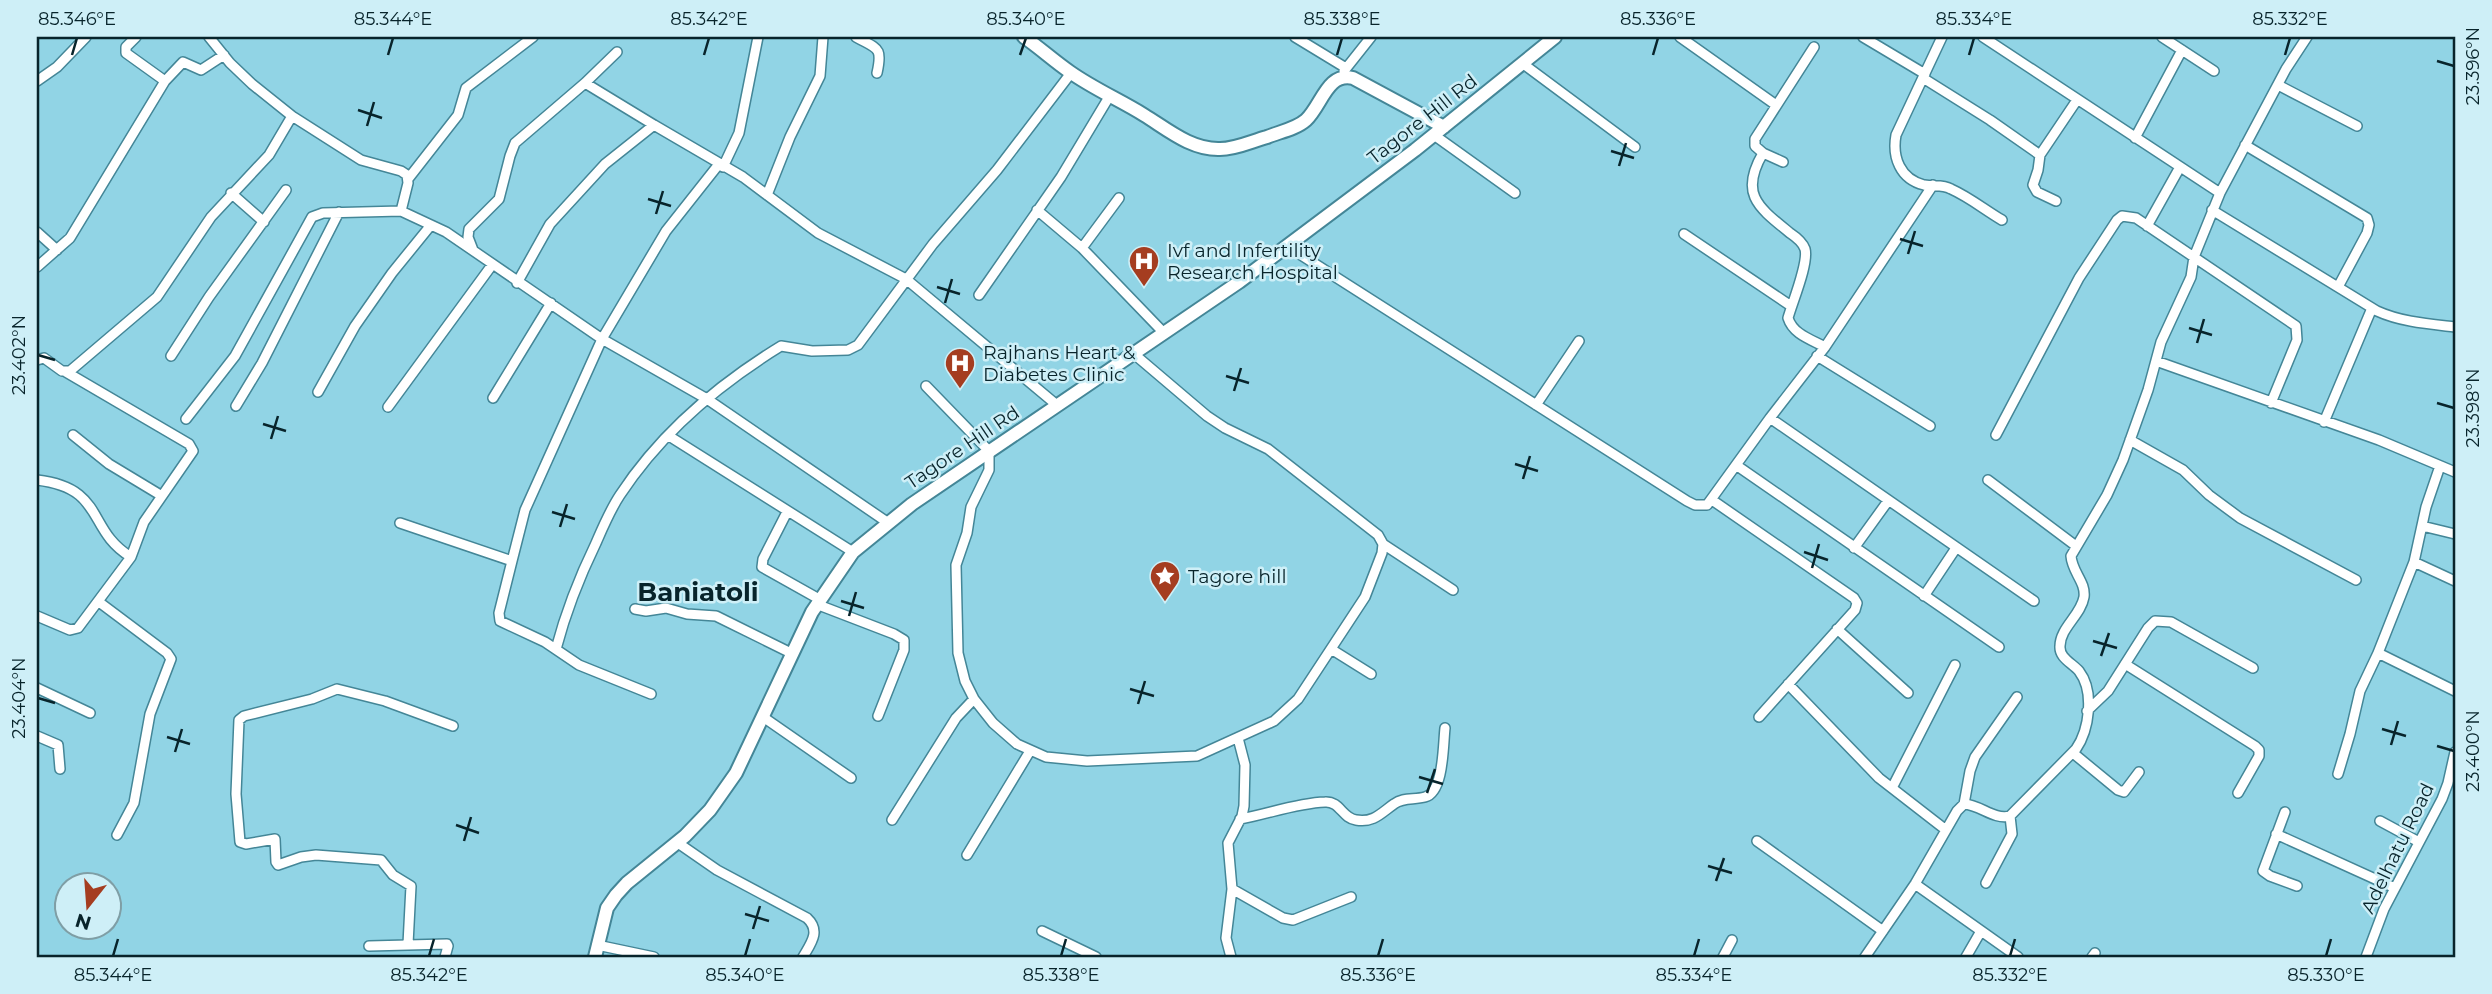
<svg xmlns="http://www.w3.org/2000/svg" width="2492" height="994" font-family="Montserrat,sans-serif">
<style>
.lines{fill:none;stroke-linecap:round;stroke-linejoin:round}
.street-casing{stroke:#448697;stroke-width:12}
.secondary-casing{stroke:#448697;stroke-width:16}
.street{stroke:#fff;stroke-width:9}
.secondary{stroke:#fff;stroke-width:12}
.ticks{fill:none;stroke:#08242b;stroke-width:2.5}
.labels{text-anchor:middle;stroke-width:5;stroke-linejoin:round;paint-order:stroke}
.street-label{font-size:19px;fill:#08242b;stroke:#ceeff7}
.poi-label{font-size:19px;fill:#08242b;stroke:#ceeff7;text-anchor:start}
.district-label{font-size:26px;font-weight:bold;fill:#08242b;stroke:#ceeff7}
.neatline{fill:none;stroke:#08242b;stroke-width:2.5}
.ticks-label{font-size:18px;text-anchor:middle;fill:#08242b}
</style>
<rect width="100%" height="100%" fill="#91d4e5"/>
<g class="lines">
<!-- street casing -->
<g class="street-casing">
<path id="street" d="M136,37L126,47V53L165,81
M209,37L230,63L252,84L292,116L361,160L401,171L407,175L408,183L401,211
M856,37C877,49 883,46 877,73
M1295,37L1346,68
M1680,37L1776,105
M1863,37L1925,74
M1942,37L1896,135C1892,157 1900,179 1924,185C1934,187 1942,184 1951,189C1969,197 1985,210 2002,220
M1983,37L2220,193
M2162,37L2214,71
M1522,63L1635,147
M1344,71L1371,37
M1923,78L1990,120L2040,155L2077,100
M37,81L57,67L86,37
M585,83L654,125
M2278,85L2357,126
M1434,135L1515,193
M2135,138L2182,50
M2245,145L2367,218L2369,225L2367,233L2338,287
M1763,153C1739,194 1758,207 1790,233C1796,237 1803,243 1805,249C1809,263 1792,303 1788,318C1793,334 1810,339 1825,347
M2040,155L2038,170L2033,185L2037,192L2056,201
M1783,162L1763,153L1755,146V139L1814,47
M723,167L739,133L758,37
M408,179L458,115L466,88L533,37
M231,193L264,222
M767,195L790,137L820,76L823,37
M1037,210L1082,248L1164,333
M2212,210L2377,311C2401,322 2429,324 2455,327
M2147,226L2180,167
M37,232L57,250
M1684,234L1791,306
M1287,246L1687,501L1695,505H1707L1770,418L2034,601
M1082,248L1119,198
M473,250L468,237L469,229L499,199L510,156L515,143L585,83L617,52
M37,267L70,238L165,81L183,62L201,70L224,55
M517,283L550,224L605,164L654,125L743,177L818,233L906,279L1058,406
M979,295L1061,177L1109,97
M171,356L209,297L286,190
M1817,356L1930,426
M37,360L44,358L62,371H70L157,297L211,217L269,155L292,116
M2156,361L2379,440L2455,472
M926,386L989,451V470L971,507L967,533L956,565L958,653L965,681L974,699L993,723L1017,744L1046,757L1087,761L1197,756L1274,721L1298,699L1365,597L1382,553L1383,544L1378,535L1268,449L1225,428L1207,416L1134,354
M318,392L355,326L392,273L431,225
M493,398L551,303
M1536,405L1579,341
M236,406L262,363L339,212
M388,407L492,265
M1770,418L1825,347L1933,185
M186,419L235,356L312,217L323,213L401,211L446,232L602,339L707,399L887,522
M2324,422L2372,308
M73,435L109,464L162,496
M1996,435L2079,278L2117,220L2122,216L2136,218L2296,326L2297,340L2271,403
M669,436L853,552
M2130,440L2183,470L2209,495L2240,518L2356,580
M1736,465L1999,647
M2440,466L2426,507L2414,562L2378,653L2455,691
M37,480C106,488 86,530 131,557
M1988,480L2076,546
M1712,500L1854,598L1857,603L1855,610L1759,717
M787,512L763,559L762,567L819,599
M400,523L512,561L525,510L602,339L666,231L719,164
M2422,526L2455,534
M1383,544L1453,590
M1854,548L1888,501
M512,561L499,613L500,621L545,642L579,665L651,694
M2414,562L2455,581
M1924,596L1956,548
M99,602L167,653L171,659L150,714L134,803L117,835
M816,604L894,634L904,640V650L878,716
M635,609L646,611L666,608L687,614L716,616L791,653
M37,616L70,630L78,628L131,557L144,522L193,451L189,444L66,372
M1837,629L1908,693
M556,649C566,611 579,578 596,543C603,527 610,510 620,495C660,434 719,384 781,346L812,351L848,350L858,345L933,244L997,170L1071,73
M1331,649L1371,674
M2125,664L2255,746L2259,750V756L2238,793
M1788,684L1879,778L1946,830
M37,688L90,713
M2087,711L2108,691L2148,628L2155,621L2171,622L2253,668
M763,717L851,778
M37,736L58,745L60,769
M2073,753L2118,790L2124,792L2139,772
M2338,774L2350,734L2360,691L2378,653
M1892,788L1955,665
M1964,804L1970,771L1975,757L2017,697
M2285,812L2263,871L2270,876L2297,886
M1240,819C1268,814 1297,803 1325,802C1340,801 1342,818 1356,820C1374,823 1381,813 1394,804C1403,797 1414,800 1425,797C1444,792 1443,745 1445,728
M892,820L956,718L974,699
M2380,821L2419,842
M2276,834L2395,888
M1757,841L1883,931
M678,843L717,870L807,918C821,931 811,943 803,957
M967,855L1030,751
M1986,883L2012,834L2010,816
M1915,884L2018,957
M1232,889L1283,918L1293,920L1351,897
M1042,931L1096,957
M408,944L411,886L393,875L381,860L316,855L301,857L278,865L276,862L275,839L246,844L240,842L236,794L239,720L244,716L312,699L337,689L385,701L453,726
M597,945L654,957
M369,946L447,944L448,946L445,957
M1231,957L1226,938L1232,889L1228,843L1242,816L1244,806L1245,765L1238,738
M1723,957L1732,940
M1865,957L1915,884L1957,811L1964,804C1981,805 1993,820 2010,816L2076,749C2089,730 2095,692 2079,671C2072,663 2059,658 2060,646C2060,628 2081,615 2084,597C2086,582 2072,572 2071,556L2107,495L2123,460L2148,390L2161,342L2191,277L2194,257L2220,193L2286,69L2307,37
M1966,957L1981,931
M2092,957L2095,953
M2366,957L2384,909L2442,799L2448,783L2455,752"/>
</g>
<!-- secondary casing -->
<g class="secondary-casing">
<path id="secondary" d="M1024,37C1040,48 1054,61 1070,72C1094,89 1120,100 1144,115C1167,129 1191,150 1220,149C1236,149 1252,141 1267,137C1279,132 1296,129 1306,120C1322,105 1327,72 1353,78L1444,127
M595,957L607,908L616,895L627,883L685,836L710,810L736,773L812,612L853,552L912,504L1239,282L1415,150L1555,37"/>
</g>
<!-- street -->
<use href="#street" class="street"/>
<!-- secondary -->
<use href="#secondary" class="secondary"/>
</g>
<!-- ticks -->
<path class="ticks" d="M72,55L77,38M388,55L393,38M704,55L709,38M1020,55L1026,38M1337,55L1342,38M1653,55L1658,38M1969,55L1974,38M2285,55L2290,38M2437,61L2454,66M358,110L382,118M367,126L374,102M1611,151L1634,158M1619,166L1626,143M648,199L671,206M656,214L663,191M1900,239L1923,246M1908,254L1915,231M937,287L960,294M945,303L952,279M2189,328L2212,335M2197,343L2204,319M38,355L55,360M1226,376L1249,383M1234,391L1241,368M2437,403L2454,408M263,424L286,431M271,439L278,416M1515,464L1538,471M1523,479L1530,456M552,512L575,519M560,527L567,504M1804,552L1828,560M1812,568L1819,544M841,601L864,608M849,616L856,592M2093,641L2117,648M2101,656L2109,633M1130,689L1154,696M38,698L55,703M1138,704L1145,681M2382,729L2406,736M167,737L190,744M2391,745L2398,721M2437,746L2454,751M175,752L182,729M1419,777L1443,784M1427,793L1435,769M456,825L479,833M464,841L471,817M1708,866L1732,873M1716,881L1724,858M745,914L769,921M753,929L760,906M113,956L118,939M429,956L434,939M745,956L750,939M1061,956L1066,939M1378,956L1383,939M1694,956L1699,939M2010,956L2015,939M2326,956L2331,939"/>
<!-- icons -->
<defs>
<g id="hospital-pin" transform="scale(1.575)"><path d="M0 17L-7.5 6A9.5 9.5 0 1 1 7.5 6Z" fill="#a53d20" stroke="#ceeff7"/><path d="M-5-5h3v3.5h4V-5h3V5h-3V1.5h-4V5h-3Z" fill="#fff"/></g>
<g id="sight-pin" transform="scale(1.575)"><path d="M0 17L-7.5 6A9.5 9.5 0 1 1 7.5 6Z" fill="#a53d20" stroke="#ceeff7"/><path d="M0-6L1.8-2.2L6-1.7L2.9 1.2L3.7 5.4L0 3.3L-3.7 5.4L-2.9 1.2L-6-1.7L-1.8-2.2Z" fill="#fff"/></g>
</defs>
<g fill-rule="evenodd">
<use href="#hospital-pin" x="1144" y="261"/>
<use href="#hospital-pin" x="960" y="363"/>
<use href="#sight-pin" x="1165" y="576"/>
</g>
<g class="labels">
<!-- street labels -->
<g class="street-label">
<text transform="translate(1422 119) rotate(-38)" y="7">Tagore Hill Rd</text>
<text transform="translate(962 447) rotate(-34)" y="7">Tagore Hill Rd</text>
<text transform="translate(2397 848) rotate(-64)" y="7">Adelhatu Road</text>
</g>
<!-- poi labels -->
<g class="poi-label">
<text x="1167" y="257">Ivf and Infertility<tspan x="1167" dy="22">Research Hospital</tspan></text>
<text x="983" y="359">Rajhans Heart &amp;<tspan x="983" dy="22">Diabetes Clinic</tspan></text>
<text x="1188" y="583">Tagore hill</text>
</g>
<!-- district labels -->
<g class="district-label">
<text x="698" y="601">Baniatoli</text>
</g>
</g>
<!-- border -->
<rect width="2492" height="994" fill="none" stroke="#ceeff7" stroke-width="77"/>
<!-- north arrow -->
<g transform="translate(88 906) rotate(197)"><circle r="33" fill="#ceeff7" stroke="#7f9ea5" stroke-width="2"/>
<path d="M0-5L12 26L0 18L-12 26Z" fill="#a53d20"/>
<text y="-10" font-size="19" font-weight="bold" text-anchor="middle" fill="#08242b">N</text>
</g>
<rect x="38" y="38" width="2416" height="918" class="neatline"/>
<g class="ticks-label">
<text x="77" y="25">85.346°E</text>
<text x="393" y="25">85.344°E</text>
<text x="709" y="25">85.342°E</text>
<text x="1026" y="25">85.340°E</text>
<text x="1342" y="25">85.338°E</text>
<text x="1658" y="25">85.336°E</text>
<text x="1974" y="25">85.334°E</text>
<text x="2290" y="25">85.332°E</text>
<text transform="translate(2473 66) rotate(-90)" y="6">23.396°N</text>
<text transform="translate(19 355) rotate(-90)" y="6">23.402°N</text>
<text transform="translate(2473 408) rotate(-90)" y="6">23.398°N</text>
<text transform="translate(19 698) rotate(-90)" y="6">23.404°N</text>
<text transform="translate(2473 751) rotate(-90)" y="6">23.400°N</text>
<text x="113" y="981">85.344°E</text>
<text x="429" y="981">85.342°E</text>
<text x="745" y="981">85.340°E</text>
<text x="1061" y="981">85.338°E</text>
<text x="1378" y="981">85.336°E</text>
<text x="1694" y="981">85.334°E</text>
<text x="2010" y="981">85.332°E</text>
<text x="2326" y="981">85.330°E</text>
</g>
</svg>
